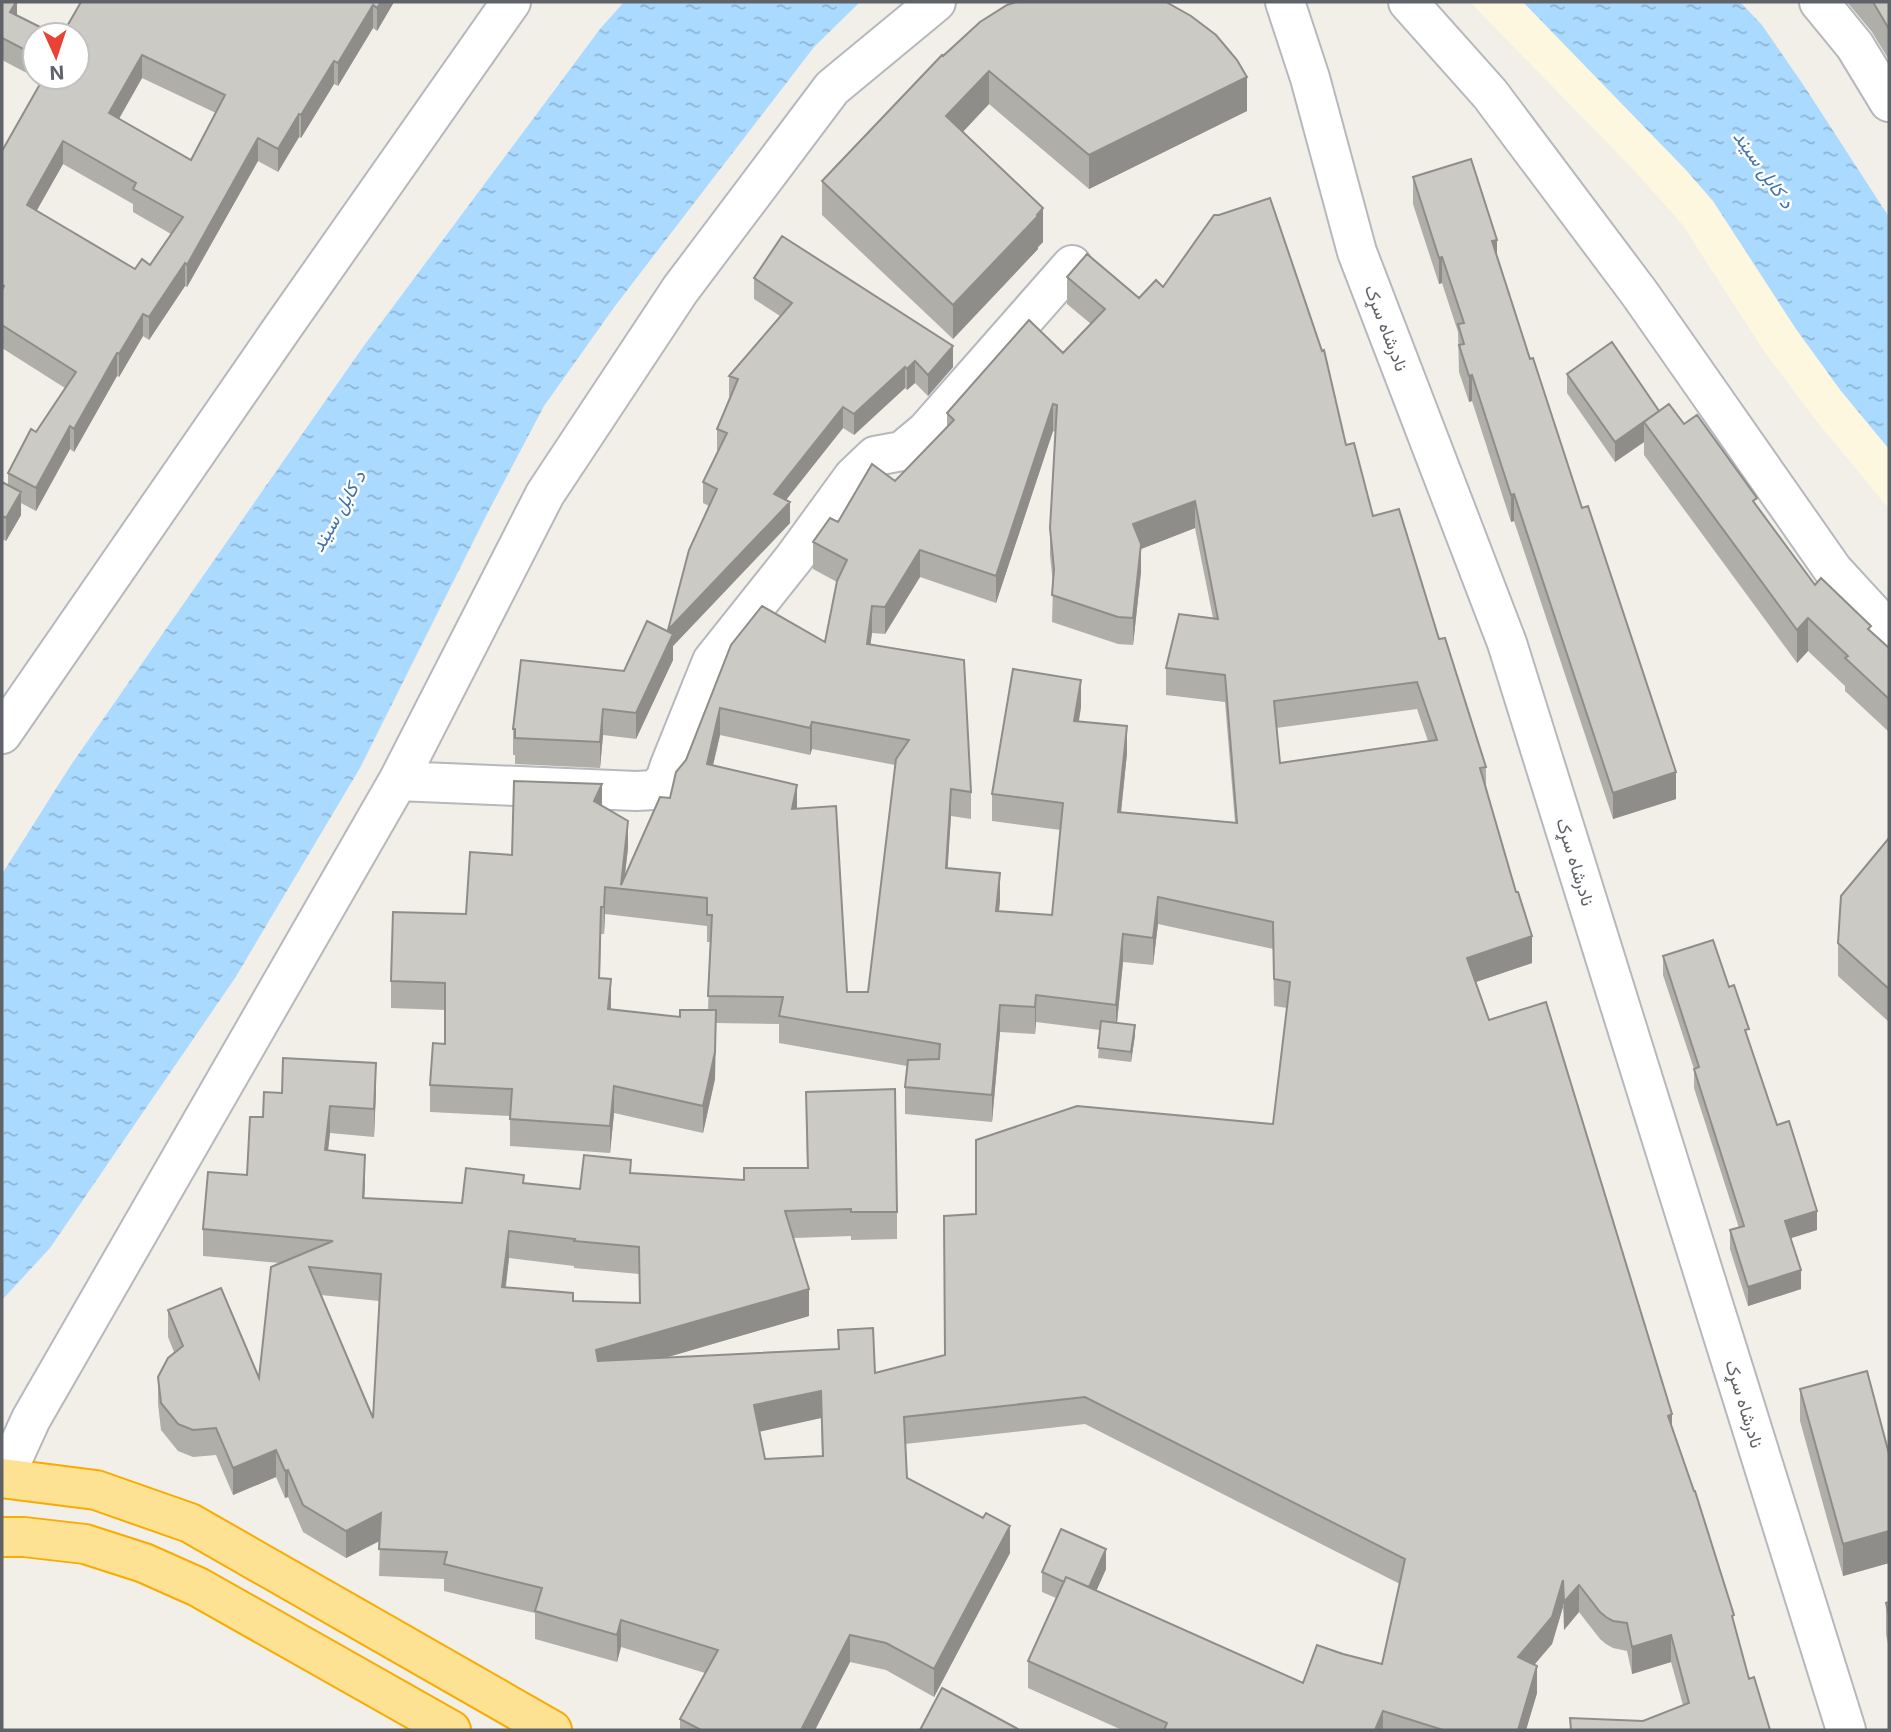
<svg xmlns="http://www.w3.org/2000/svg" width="1891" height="1732" font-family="Inter,Vazirmatn,sans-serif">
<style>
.commercial{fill:#fef7e0}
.water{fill:url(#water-ripples)}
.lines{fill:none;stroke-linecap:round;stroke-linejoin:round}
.minor-casing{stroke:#b5b8bc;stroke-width:42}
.highway-casing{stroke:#f9ab00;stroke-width:42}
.minor{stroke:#fff;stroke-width:38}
.highway{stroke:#fde293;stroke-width:38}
.wall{fill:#afaea9;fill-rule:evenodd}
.shaded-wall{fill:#8f8d8a}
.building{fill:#cccac5;stroke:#8f8d8a;stroke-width:2;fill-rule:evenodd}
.labels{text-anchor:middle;stroke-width:5;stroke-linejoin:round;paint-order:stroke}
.street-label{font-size:18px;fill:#5f6368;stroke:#fff}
.water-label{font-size:19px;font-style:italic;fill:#4174aa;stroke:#fff}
</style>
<defs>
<pattern id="water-ripples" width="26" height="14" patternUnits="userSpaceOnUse" patternTransform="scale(1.75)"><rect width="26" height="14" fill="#aadaff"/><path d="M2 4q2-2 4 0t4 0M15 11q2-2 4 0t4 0" fill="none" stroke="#8eb4d2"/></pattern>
</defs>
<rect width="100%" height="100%" fill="#f1efe8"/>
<!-- commercial -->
<path class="commercial" d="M1470,2H1523L1686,170L1713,201L1796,329L1841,391L1889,449V509L1811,414L1764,351L1682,224L1632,168Z"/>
<!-- water -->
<path class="water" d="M624,2H860L814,47L615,306L544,406L487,514L360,768L235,978L50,1248L2,1300V874L71,765L363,347L600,29Z
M1523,2H1740L1762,25L1804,86L1889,217V449L1841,391L1796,329L1713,201L1686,170Z"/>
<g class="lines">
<!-- minor casing -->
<g class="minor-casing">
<path id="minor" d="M1285,2L1310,78L1357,252L1507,643L1846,1730
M1408,2L1490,94L1640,294L1833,570L1889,631
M1819,2L1855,46L1889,102
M2,734L283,327L511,2
M398,781L636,791L654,790L665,780L670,765L712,661L794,558L853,477L875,456L902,451L926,431L1072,265
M4,1478L31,1419L398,781L545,494L680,290L832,88L936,2"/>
</g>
<!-- highway casing -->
<g class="highway-casing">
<path id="highway" d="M2,1478L96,1490L190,1523L552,1730
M2,1537H24L85,1544L144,1563L198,1587L451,1730"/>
</g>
<!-- minor -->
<use href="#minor" class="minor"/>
<!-- highway -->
<use href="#highway" class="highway"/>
</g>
<!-- wall -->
<path class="wall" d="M2,2H17V15L35,35V77H77V35L394,2L377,31L373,28L338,86L334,84L301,138L299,137L278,172L258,161L187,287L185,286L149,340L143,336L119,377L117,376L74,452L70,449L36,511L21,503V515L6,541L2,539V482L8,485V473L65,388L2,348V151L42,81L2,60ZM142,78L216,113L191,160L119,119ZM63,164L133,204V212L171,234L150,265L135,269L36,211Z
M1847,2H1889V60L1872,32Z
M943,56L1247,111L1089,189L989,104L962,132L1043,242L1038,247V249L953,339L822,215V181Z
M1413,177L1497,259L1676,799L1613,819L1514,521L1511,522L1472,401L1469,402L1459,372L1458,332L1442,283L1439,284L1413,204Z
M1067,277L1139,298L1346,445L1373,516L1439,639L1486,767V788L1532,963L1476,982L1489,1020L1672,1429L1734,1622L1749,1679L1770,1730H1570V1718L1643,1721L1683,1705L1671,1662L1632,1674L1627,1651L1613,1648L1606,1644L1600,1639L1579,1612L1564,1630L1563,1607L1552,1644L1534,1664L1537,1693L1526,1730H1122L1028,1688V1661L1056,1598L1042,1592V1572L1106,1569L1096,1591L1303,1683L1343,1654L1382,1664L1400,1584L1085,1424L905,1444L907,1478L1010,1553L934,1697L886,1670L850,1662L815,1730H680V1719L705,1673L621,1647L617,1662L535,1639V1613L444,1591V1579L379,1576L380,1541L346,1558L303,1532L288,1497L285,1498L276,1477L233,1495L216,1455L193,1457L178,1451L161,1430L158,1404V1377L174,1352L168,1337V1310L259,1378L280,1263L203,1256V1229L247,1175L263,1117L282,1093L376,1090L374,1137L330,1133L328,1150L365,1182L364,1198L462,1203L524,1183L580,1189L631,1173L744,1180L807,1168L806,1092L897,1212V1239L851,1240V1236L794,1238L809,1316L664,1358L838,1349V1330L875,1373L945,1355L976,1214L1273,1124L1287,1008L1274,1006L1273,949L1158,924L1153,965L1123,962L1117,1023L1135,1035L1131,1062L1098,1058L1100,1030L1036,1022L1035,1034L1000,1032L992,1122L905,1114V1087L907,1066L779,1043V1024L716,1023L715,1079L703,1133L614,1113L610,1153L510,1146V1116L430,1112V1085L445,1044V1010L391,1008V981L466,914L512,855L602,806L628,848L625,876L670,798L731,645L825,642L837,582L813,569V542L838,522L895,481L947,427V413L1063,353L1091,324L1067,304ZM1053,431L1055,432L1050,528V555L1053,585L1052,622L1118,644L1133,645L1141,572V549L1195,528L1213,618L1166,668V695L1225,702L1235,822L1121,813L1127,753L1079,721L1081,707L992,794V821L1061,830L1052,915L999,911L1000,900L947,868L951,816L971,819V792L870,645L872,633L885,634L920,577L996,603ZM1417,709L1428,741L1280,763L1276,728ZM720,735L810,755L812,749L895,765L868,992H847L797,808L713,765ZM605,914L707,926V942H710L708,1010L680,1017L611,1009L600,978L601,934H604ZM509,1258L574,1266V1268L639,1274V1303L573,1301L506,1287ZM321,1295L379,1301L373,1418ZM821,1418L822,1457L765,1459L759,1431Z
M754,278L953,367L928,396L915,383L907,390L905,388L854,435L843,428L786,500L790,523L673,646V660L636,739L603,735L600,768L515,764V755H513V729L624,671L668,631L709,506L703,503V482L719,451L717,450V429L730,398L729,397V376L780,316L754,299Z
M1567,374L1659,411L1684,424L1757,507L1815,585L1871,632L1889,648V732L1845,691V686L1808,651L1797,663L1644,455V442L1615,462L1567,393Z
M1889,838V1022L1838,976V943Z
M1663,956L1729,987L1777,1125L1817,1230L1791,1238L1801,1289L1748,1306L1730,1249V1230L1739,1228L1694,1088V1069L1663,975Z
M1800,1389L1889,1454V1563L1843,1576L1800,1421Z
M1889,1602V1648L1886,1635V1603Z"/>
<!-- shaded-wall -->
<path class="shaded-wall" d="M16,2H17V23L10,12Z
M381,2H394L377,31V8Z
M373,5V28L338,86V63Z
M142,55V78L109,136V113Z
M334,61V84L301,138V115Z
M989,71V104L946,150V116Z
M1247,77V111L1089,189V155Z
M299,114V137L278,172V149Z
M258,138V161L187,287V265Z
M63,141V164L27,228V205Z
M1043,208V242L1038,247V249L953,339V305Z
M1497,240V266L1492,241Z
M1442,257V283L1439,284V258Z
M185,263V286L149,340V317Z
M143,314V336L119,377V354Z
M953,346V367L928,396V375Z
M117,353V376L74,452V429Z
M915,361V383L907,390V369Z
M905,367V388L854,435V414Z
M1472,375V401L1469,402V376Z
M1053,404V431L996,603V576Z
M843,407V428L774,515V494Z
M1644,422V442L1615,462V442Z
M70,426V449L36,511V488Z
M21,492V515L6,541V518Z
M1514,494V521L1511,522V495Z
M1195,501V528L1141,549V572L1133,645V524Z
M790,502V523L673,646V660L636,739V713L668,644V630Z
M920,550V577L885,634V607Z
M872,606V633L867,671V644Z
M1808,618V651L1797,663V630Z
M1081,680V707L1074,748V721Z
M720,708V735L707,791V764Z
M603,709V735L600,768V742Z
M812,722V749L810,755V728Z
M1127,726V753L1118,840V812Z
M1676,772V799L1613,819V793Z
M602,784V811L594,801Z
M797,785V812L792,809Z
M951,789V816L946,895V868Z
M628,821V848L623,889L621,885Z
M1000,873V900L996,938V911Z
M605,887V914L604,934V907Z
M1158,897V924L1153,965V938Z
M1123,934V962L1116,1032V1005Z
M1532,936V963L1467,985V958Z
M611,979V1006L608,1036V1009Z
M1036,995V1022L1035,1034V1007Z
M1000,1005V1032L992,1122V1095Z
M716,1010L715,1079L703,1133V1106Z
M1135,1025V1035L1131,1062V1052Z
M376,1063V1090L374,1137V1109Z
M614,1086V1113L610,1153V1126Z
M330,1106V1133L325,1177V1150Z
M365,1155V1182L363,1225V1198Z
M1817,1211V1230L1785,1240V1221Z
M509,1231V1258L502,1314V1287Z
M1801,1270V1289L1748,1306V1287Z
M809,1289V1316L596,1378V1350Z
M821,1391V1418L754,1433V1405Z
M1672,1414V1441L1668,1416Z
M276,1450V1477L233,1495V1468Z
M288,1470V1497L285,1498V1471Z
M381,1513V1540L346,1558V1531Z
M1010,1526V1553L934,1697V1669Z
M1889,1531V1563L1843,1576V1544Z
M1106,1549V1569L1087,1612V1592Z
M1563,1580V1607L1552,1644L1518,1684V1657Z
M1579,1585V1612L1564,1630V1602Z
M621,1620V1647L617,1662V1635Z
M850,1635V1662L815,1730H801Z
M1671,1635V1662L1632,1674V1647Z
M1537,1666V1693L1526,1730H1518Z
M1383,1711V1730H1375Z"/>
<!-- building -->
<path class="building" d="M2,2H16L10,12L56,35H35V55L2,38Z
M81,2H381L377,8L373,5L338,63L334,61L301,115L299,114L278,149L258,138L187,265L185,263L149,317L143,314L119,354L117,353L74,429L70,426L36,488L8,473L31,429L36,432L76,372L2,325V290L4,286L2,285V151L44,77H77V35H62ZM142,55L225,95L191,160L109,113ZM63,141L136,183L133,189L183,217L150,265L142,259L135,269L27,205Z
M1016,2H1166L1191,16L1216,35L1237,60L1247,77L1089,155L989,71L946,116L1043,208L1037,215L1038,216L953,305L822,181L942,55L943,56L980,22L1007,5Z
M1873,2H1889V29Z
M1471,159L1497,240L1492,241L1530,359L1533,358L1582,508L1588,506L1676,772L1613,793L1514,494L1511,495L1472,375L1469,376L1459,345L1464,344L1458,324L1464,323L1442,257L1439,258L1413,177Z
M1270,198L1322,351L1324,350L1346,445L1354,443L1373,516L1399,509L1439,639L1445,638L1486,767L1480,768L1516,892H1518L1532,936L1467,958L1489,1020L1546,1002L1672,1414L1668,1416L1694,1491H1695L1734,1615L1732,1616L1749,1679L1754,1677L1770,1730H1571L1570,1718L1643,1721L1689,1703L1671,1635L1632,1647L1627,1623L1613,1621L1606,1617L1600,1612L1579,1585L1564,1602L1563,1580L1552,1617L1518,1657L1537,1666L1518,1730H1443L1383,1711L1375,1730H1164L1167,1723L1028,1661L1066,1577L1303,1683L1317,1645L1343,1654L1382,1664L1405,1559L1085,1397L904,1417L907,1478L983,1518L986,1513L1010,1526L934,1669L886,1643L850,1635L801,1730H701L680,1719L718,1650L621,1620L617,1635L535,1611L542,1588L444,1564L447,1552L379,1549L381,1513L346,1531L303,1505L288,1470L285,1471L276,1450L233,1468L216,1428L193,1430L178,1424L161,1403L158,1377L168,1358L183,1346L168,1310L221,1288L259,1378L271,1267L333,1241L203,1229L208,1172L247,1175L250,1117H263L264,1092L282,1093L283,1058L376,1063L374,1109L330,1106L325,1150L365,1155L363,1198L462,1203L466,1168L524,1175L523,1183L580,1189L584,1155L631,1160L630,1173L744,1180V1168H808L806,1092L895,1089L897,1212H851V1209L785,1211L809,1289L596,1350L598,1361L839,1349L838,1330L873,1328L875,1373L945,1355L944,1216L976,1214V1140L1077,1106L1273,1124L1290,982L1274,979L1273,922L1158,897L1153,938L1123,934L1116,1005L1036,995L1035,1007L1000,1005L992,1095L905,1087L908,1060L939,1059L940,1044L779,1016L783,997L708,996L712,915H707V898L605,887L604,907H601L599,978L611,979L608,1009L680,1017V1010H716L715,1052L703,1106L614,1086L610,1126L510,1119L512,1089L430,1085L433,1043L445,1044V983L391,981L393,912L466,914L470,852L512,855L514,781L602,784L594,801L628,821L621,885L660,797L670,798L676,772L686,760L731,645L762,606L825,642L837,581L847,560L813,542L830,518L838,522L872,464L895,481L954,420L947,413L1029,320L1063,353L1105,309L1067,277L1087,254L1139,298L1156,280L1163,287L1214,215H1219ZM1053,404L1057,405L1050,528L1054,569L1052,595L1118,617L1133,618L1141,544L1133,524L1195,501L1218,619L1179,614L1166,668L1225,675L1237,823L1118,812L1127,726L1074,721L1081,680L1013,669L992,794L1063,803L1052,915L996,911L1000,873L946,868L951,789L971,792L964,660L867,644L872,606L885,607L920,550L996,576ZM1417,682L1437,740L1280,763L1274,701ZM720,708L810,728L812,722L909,740L896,759L868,992H847L836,806L792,809L797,785L707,764ZM509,1231L575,1239L574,1241L639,1247L640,1303L573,1301V1293L502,1287ZM309,1267L381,1274L373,1418ZM821,1391L823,1456L765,1459L754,1405Z
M782,236L953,346L928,375L915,361L907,369L905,367L854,414L843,407L774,494L790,502L668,630L689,550L717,489L703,482L727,433L717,429L738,379L729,376L792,303L754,278Z
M1612,342L1659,411L1615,442L1567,374Z
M1669,404L1684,424L1697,415L1757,498L1753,501L1815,585L1821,578L1871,626L1868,629L1889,648V699L1845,658L1848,656L1808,618L1797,630L1644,422Z
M2,482L21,492L6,518L2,516Z
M647,621L673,634L636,713L603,709L600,742L515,738V729H513L521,660L624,671Z
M1889,838V989L1838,943L1841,896Z
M1713,940L1729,987L1734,985L1749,1029L1745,1030L1777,1125L1789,1121L1817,1211L1785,1221L1801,1270L1748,1287L1730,1230L1744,1226L1694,1069L1699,1067L1663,956Z
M1101,1021L1135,1025L1131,1052L1098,1048Z
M1867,1371L1889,1454V1531L1843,1544L1800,1389Z
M1061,1529L1106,1549L1089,1587L1066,1577L1064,1582L1042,1572Z
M1889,1602V1616L1886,1603Z
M942,1688L1018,1729V1730H920Z"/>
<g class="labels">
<!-- street labels -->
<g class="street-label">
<text transform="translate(1386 328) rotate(69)" y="6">نادرشاه سړک</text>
<text transform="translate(1575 862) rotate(73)" y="6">نادرشاه سړک</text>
<text transform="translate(1744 1404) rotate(73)" y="6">نادرشاه سړک</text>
</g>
<!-- water labels -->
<g class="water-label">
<text transform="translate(1764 169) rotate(55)" y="7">د کابل سيند</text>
<text transform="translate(338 511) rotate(-60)" y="7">د کابل سيند</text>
</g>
</g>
<!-- border -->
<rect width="1891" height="1732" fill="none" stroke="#5f6368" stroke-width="7"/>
<!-- north arrow -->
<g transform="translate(56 56) rotate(177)"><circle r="33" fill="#ffffff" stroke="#bfc1c3" stroke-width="2"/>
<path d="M0-5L12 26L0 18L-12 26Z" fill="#ea4335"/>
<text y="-10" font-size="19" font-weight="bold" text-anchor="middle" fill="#5f6368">N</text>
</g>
</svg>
